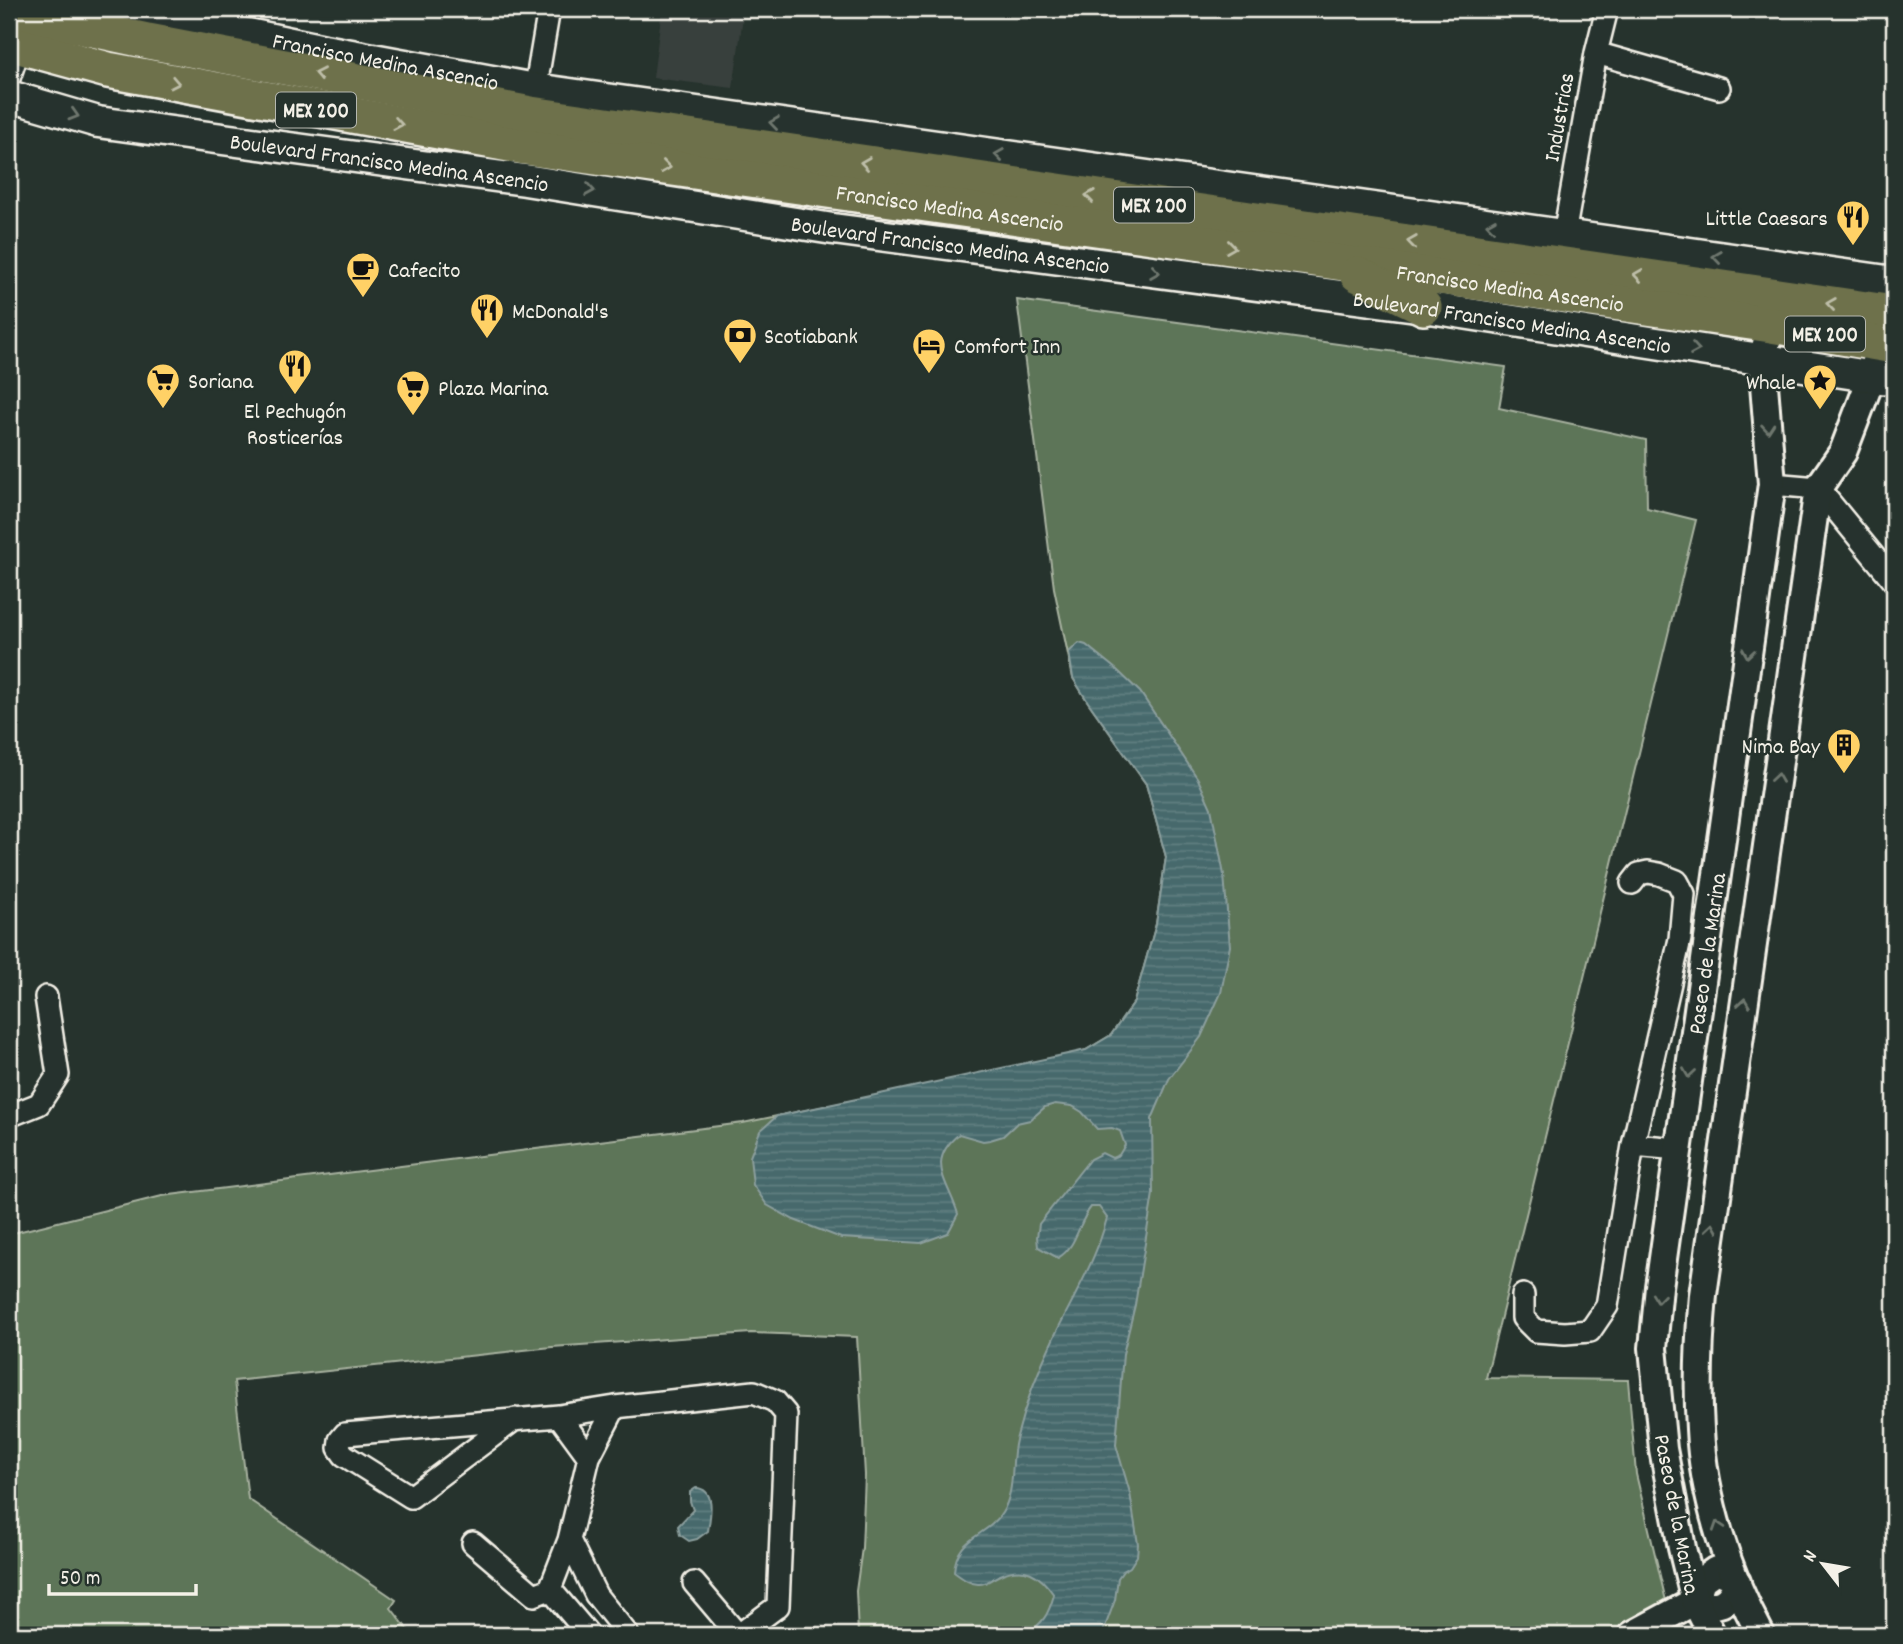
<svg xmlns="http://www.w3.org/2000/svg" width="1903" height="1644" font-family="Dekko,sans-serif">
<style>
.built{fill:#39403e}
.green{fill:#5d7458;stroke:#a8b2a0;stroke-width:2}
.water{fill:url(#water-rules);stroke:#8c9f9e;stroke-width:2}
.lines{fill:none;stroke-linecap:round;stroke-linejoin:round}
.minor-casing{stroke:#f4f1e8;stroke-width:26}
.tertiary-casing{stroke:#f4f1e8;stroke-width:32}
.secondary-casing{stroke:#f4f1e8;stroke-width:35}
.trunk-casing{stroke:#f4f1e8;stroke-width:40}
.minor{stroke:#26332d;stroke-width:21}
.tertiary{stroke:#26332d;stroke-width:26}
.secondary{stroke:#26332d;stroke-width:30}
.trunk{stroke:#6e714b;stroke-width:35}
.oneway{stroke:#bebea9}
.oneway2{stroke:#6e766e}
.labels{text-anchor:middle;stroke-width:5;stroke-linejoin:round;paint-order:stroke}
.shield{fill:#26332d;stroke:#b6b8b0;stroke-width:2}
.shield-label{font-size:21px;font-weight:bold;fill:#f4f1e8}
.street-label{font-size:23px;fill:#f4f1e8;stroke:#26332d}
.poi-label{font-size:23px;fill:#f4f1e8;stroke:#26332d;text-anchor:start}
</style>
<defs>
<pattern id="water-rules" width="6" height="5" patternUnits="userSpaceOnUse" patternTransform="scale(1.75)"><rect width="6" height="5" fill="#46696c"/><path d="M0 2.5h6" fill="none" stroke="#617f81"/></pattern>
</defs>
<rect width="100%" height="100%" fill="#26332d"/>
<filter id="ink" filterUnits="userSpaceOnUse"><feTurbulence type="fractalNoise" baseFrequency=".0143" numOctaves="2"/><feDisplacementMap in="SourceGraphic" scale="14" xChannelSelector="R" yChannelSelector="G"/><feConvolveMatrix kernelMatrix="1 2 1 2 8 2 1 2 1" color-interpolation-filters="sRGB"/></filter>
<g filter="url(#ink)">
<!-- built -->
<path class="built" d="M662,9H744L733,88L653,78Z"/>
<!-- green -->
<path class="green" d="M1017,300L1506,367L1499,408L1646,440L1647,508L1696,520L1486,1378L1628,1380L1636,1474L1666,1601L1620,1635H858L856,1591L862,1548L865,1475L857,1337L751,1333L552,1347L234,1381L248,1499L396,1600L391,1608L412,1635H9V1234L162,1196L743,1123L1059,1058L1086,1050L1111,1035L1134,1002L1156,924L1166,857L1146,784L1088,702L1073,678L1054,588Z"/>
<!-- water -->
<path class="water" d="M1079,643L1086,645L1117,670L1140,692L1198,779L1211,808L1224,875L1230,946L1221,993L1201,1037L1169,1079L1152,1119L1153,1194L1135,1305L1123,1354L1116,1445L1130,1493L1138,1544L1137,1556L1130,1567L1123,1571L1118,1578L1115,1600L1102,1635H1025C1043,1623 1048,1616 1054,1595C1040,1574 1024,1563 998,1576C992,1579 985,1585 978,1584C969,1584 961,1577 954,1572C956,1536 987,1537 1002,1513C1016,1490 1010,1464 1016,1440C1025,1404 1039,1368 1055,1335C1074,1296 1096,1260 1107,1218L1099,1207H1091C1078,1223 1077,1247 1058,1258L1038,1247L1037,1237L1039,1224L1090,1159L1102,1153L1112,1158L1119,1155L1125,1145L1120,1131L1112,1128L1097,1129L1082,1112L1072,1106L1055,1104L1045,1107L1030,1120L1017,1123L1003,1136L990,1140L983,1141L959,1134C925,1162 948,1181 958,1214L948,1233L921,1243L841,1238L794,1220L767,1205L753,1185L750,1157L760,1131L777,1116L1086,1050L1111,1035L1134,1002L1156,924L1166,857L1146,784L1088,702L1073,678L1069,652Z
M696,1488C717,1489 710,1517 708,1531L697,1539L689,1541L680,1535L678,1526L693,1510L690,1501V1492Z"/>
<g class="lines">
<!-- minor casing -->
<g class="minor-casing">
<path id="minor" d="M1596,53L1719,88
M9,78L23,37
M533,103L549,9
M1564,235L1596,53L1607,9
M1772,484L1818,488L1894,581
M1632,883L1639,874L1648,872L1659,874L1677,881L1684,894L1680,939L1633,1145
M9,1116L39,1104L58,1075L46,997
M1523,1295V1318L1536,1331L1565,1333L1590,1331L1607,1306L1633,1145L1678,1149
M559,1416L589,1457
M515,1419L411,1497L344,1455L339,1448L340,1440L345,1434L559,1416L615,1407L754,1392L775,1401L786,1414L778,1606L739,1635
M569,1540L596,1595L628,1635
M473,1543L534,1595L550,1589L569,1540L589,1457L615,1407
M694,1583L738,1635
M550,1589L589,1635"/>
</g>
<!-- tertiary casing -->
<g class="tertiary-casing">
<g id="tertiary">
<path d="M1632,1635L1695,1601C1717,1609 1729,1606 1737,1582L1729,1575L1716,1570L1702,1580L1695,1601"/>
<path id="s1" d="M1712,1635L1695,1601L1682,1548L1663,1449L1653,1348L1659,1287L1772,484L1762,360L1767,340"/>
<path d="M1761,1635C1729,1576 1703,1497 1700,1429C1697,1384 1699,1340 1703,1295L1818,488L1843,452L1872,376L1882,326"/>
</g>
</g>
<!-- secondary casing -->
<g class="secondary-casing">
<g id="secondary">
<path id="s2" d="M129,9L324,50L535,89L1894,282"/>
<path id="s3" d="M9,96L98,122L525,180L833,229L1424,307L1894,380"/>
</g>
</g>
<!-- trunk casing -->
<g class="trunk-casing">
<g id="trunk">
<path d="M12,9L31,16L148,41L531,114L1894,313"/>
<path id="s4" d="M9,43L108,70L525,147L1329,261L1771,325L1894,346"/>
<path d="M1357,274L1424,307"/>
</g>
</g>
<!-- minor -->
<use href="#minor" class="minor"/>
<!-- tertiary -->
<use href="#tertiary" class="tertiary"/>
<!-- secondary -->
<use href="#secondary" class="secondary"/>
<!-- trunk -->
<use href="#trunk" class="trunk"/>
</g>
<!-- one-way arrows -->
<defs><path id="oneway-chevron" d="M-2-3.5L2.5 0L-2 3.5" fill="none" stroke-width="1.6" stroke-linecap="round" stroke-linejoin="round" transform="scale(1.75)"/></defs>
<g class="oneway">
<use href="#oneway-chevron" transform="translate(319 74) rotate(-169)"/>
<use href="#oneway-chevron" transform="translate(175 83) rotate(11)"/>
<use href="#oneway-chevron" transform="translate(398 124) rotate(10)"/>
<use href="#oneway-chevron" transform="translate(865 163) rotate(-172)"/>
<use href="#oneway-chevron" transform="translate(666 167) rotate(8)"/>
<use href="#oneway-chevron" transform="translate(1090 196) rotate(-172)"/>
<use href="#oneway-chevron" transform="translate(1412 242) rotate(-172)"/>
<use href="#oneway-chevron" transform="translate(1231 247) rotate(8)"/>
<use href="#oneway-chevron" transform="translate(1638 275) rotate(-172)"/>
<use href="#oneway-chevron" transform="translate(1831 304) rotate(-172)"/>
</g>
<g class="oneway2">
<use href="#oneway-chevron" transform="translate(74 115) rotate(17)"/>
<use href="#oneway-chevron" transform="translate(774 123) rotate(-172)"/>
<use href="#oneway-chevron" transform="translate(999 155) rotate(-172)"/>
<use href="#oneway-chevron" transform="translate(590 190) rotate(9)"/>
<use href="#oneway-chevron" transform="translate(1491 225) rotate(-172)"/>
<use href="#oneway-chevron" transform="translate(1717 257) rotate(-172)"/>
<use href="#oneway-chevron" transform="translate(1155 272) rotate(8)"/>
<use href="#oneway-chevron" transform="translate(1695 349) rotate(9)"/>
<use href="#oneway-chevron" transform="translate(1768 428) rotate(85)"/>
<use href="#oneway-chevron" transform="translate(1748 653) rotate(98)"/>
<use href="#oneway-chevron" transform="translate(1777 778) rotate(-82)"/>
<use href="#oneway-chevron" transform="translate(1744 1003) rotate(-82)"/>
<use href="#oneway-chevron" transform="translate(1689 1073) rotate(98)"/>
<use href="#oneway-chevron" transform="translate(1712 1228) rotate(-82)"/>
<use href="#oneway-chevron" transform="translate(1658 1298) rotate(96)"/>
<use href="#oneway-chevron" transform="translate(1718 1526) rotate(-108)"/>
</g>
</g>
<!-- icons -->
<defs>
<g id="restaurant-pin" transform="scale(1.75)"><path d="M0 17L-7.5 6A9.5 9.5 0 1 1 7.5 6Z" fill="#ffd166" stroke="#26332d"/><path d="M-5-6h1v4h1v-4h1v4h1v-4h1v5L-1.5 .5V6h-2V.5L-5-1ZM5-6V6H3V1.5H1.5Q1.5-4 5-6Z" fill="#111"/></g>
<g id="cafe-pin" transform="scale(1.75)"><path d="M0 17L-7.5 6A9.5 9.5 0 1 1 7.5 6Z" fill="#ffd166" stroke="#26332d"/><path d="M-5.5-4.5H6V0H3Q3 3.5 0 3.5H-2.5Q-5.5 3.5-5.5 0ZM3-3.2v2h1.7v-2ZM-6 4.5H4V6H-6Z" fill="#111"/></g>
<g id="bank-pin" transform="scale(1.75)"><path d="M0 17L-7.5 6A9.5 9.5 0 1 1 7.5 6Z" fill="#ffd166" stroke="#26332d"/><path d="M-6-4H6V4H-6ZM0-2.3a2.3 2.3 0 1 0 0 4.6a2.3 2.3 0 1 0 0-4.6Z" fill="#111"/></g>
<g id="hotel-pin" transform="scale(1.75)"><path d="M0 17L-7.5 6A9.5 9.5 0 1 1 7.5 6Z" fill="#ffd166" stroke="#26332d"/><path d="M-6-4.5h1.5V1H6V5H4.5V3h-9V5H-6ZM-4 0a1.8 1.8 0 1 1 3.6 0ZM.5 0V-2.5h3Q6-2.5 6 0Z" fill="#111"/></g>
<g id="supermarket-pin" transform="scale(1.75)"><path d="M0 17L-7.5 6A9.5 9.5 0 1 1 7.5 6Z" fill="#ffd166" stroke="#26332d"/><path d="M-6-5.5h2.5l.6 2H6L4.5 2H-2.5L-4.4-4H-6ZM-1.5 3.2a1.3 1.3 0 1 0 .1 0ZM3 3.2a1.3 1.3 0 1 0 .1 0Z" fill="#111"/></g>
<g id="sight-pin" transform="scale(1.75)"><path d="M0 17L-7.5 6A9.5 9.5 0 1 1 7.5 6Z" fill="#ffd166" stroke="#26332d"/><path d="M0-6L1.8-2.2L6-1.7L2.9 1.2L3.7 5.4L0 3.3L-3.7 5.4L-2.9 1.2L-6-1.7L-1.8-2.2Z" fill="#111"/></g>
<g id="building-pin" transform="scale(1.75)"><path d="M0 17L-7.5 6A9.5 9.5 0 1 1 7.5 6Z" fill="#ffd166" stroke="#26332d"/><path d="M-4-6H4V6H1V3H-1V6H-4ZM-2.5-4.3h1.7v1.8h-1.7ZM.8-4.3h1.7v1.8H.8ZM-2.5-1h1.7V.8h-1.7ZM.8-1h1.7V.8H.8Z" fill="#111"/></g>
</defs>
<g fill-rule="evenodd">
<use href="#restaurant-pin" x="1853" y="217"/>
<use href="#cafe-pin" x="363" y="269"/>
<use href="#restaurant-pin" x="487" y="310"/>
<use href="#bank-pin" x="740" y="335"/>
<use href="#hotel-pin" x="929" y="345"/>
<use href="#restaurant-pin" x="295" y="366"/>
<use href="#supermarket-pin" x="163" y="380"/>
<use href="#sight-pin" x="1820" y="381"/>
<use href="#supermarket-pin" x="413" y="387"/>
<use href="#building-pin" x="1844" y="745"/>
</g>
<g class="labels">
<!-- shield labels -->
<g class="shield">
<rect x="276" y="92.5" width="80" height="35" rx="5"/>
<rect x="1114" y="187.5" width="80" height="35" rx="5"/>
<rect x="1785" y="316.5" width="80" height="35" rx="5"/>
</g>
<g class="shield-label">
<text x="316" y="117">MEX 200</text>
<text x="1154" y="212">MEX 200</text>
<text x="1825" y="341">MEX 200</text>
</g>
<!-- street labels -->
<g class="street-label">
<text dy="8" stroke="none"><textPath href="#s2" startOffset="262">Francisco Medina Ascencio</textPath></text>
<text transform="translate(1558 117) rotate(-80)" y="8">Industrias</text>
<text dy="8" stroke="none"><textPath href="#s3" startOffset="387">Boulevard Francisco Medina Ascencio</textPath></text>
<text dy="8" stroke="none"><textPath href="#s4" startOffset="956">Francisco Medina Ascencio</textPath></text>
<text dy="8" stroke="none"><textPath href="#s3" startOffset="954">Boulevard Francisco Medina Ascencio</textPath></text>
<text dy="8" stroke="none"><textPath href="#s4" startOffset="1522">Francisco Medina Ascencio</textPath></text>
<text dy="8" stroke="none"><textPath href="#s3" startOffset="1521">Boulevard Francisco Medina Ascencio</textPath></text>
<text dy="8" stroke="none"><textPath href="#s1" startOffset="693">Paseo de la Marina</textPath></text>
<text transform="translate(1678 1514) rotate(79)" y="8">Paseo de la Marina</text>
</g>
<!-- poi labels -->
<g class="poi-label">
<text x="1828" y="225" text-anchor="end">Little Caesars</text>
<text x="388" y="277">Cafecito</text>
<text x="512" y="318">McDonald's</text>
<text x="764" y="343">Scotiabank</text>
<text x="954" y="353">Comfort Inn</text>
<text x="188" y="388">Soriana</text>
<text x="1796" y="389" text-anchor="end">Whale</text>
<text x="438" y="395">Plaza Marina</text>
<text x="295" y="418" text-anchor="middle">El Pechugón<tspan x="295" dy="26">Rosticerías</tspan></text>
<text x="1820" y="753" text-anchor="end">Nima Bay</text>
</g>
</g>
<!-- margin -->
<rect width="1903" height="1644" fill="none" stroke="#26332d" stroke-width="35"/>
<rect x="18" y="18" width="1868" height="1609" fill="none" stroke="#f4f1e8" stroke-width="2.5" filter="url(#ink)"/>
<!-- north arrow -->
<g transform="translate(1823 1564) rotate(301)" stroke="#26332d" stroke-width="5" paint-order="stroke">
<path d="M0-5L12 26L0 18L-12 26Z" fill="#f4f1e8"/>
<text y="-10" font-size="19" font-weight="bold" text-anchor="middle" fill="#f4f1e8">N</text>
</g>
<!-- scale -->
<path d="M49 1584v10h147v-10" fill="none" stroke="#f4f1e8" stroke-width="3.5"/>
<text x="60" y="1584" font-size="21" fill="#f4f1e8" stroke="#26332d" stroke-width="5" paint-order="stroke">50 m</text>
</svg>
